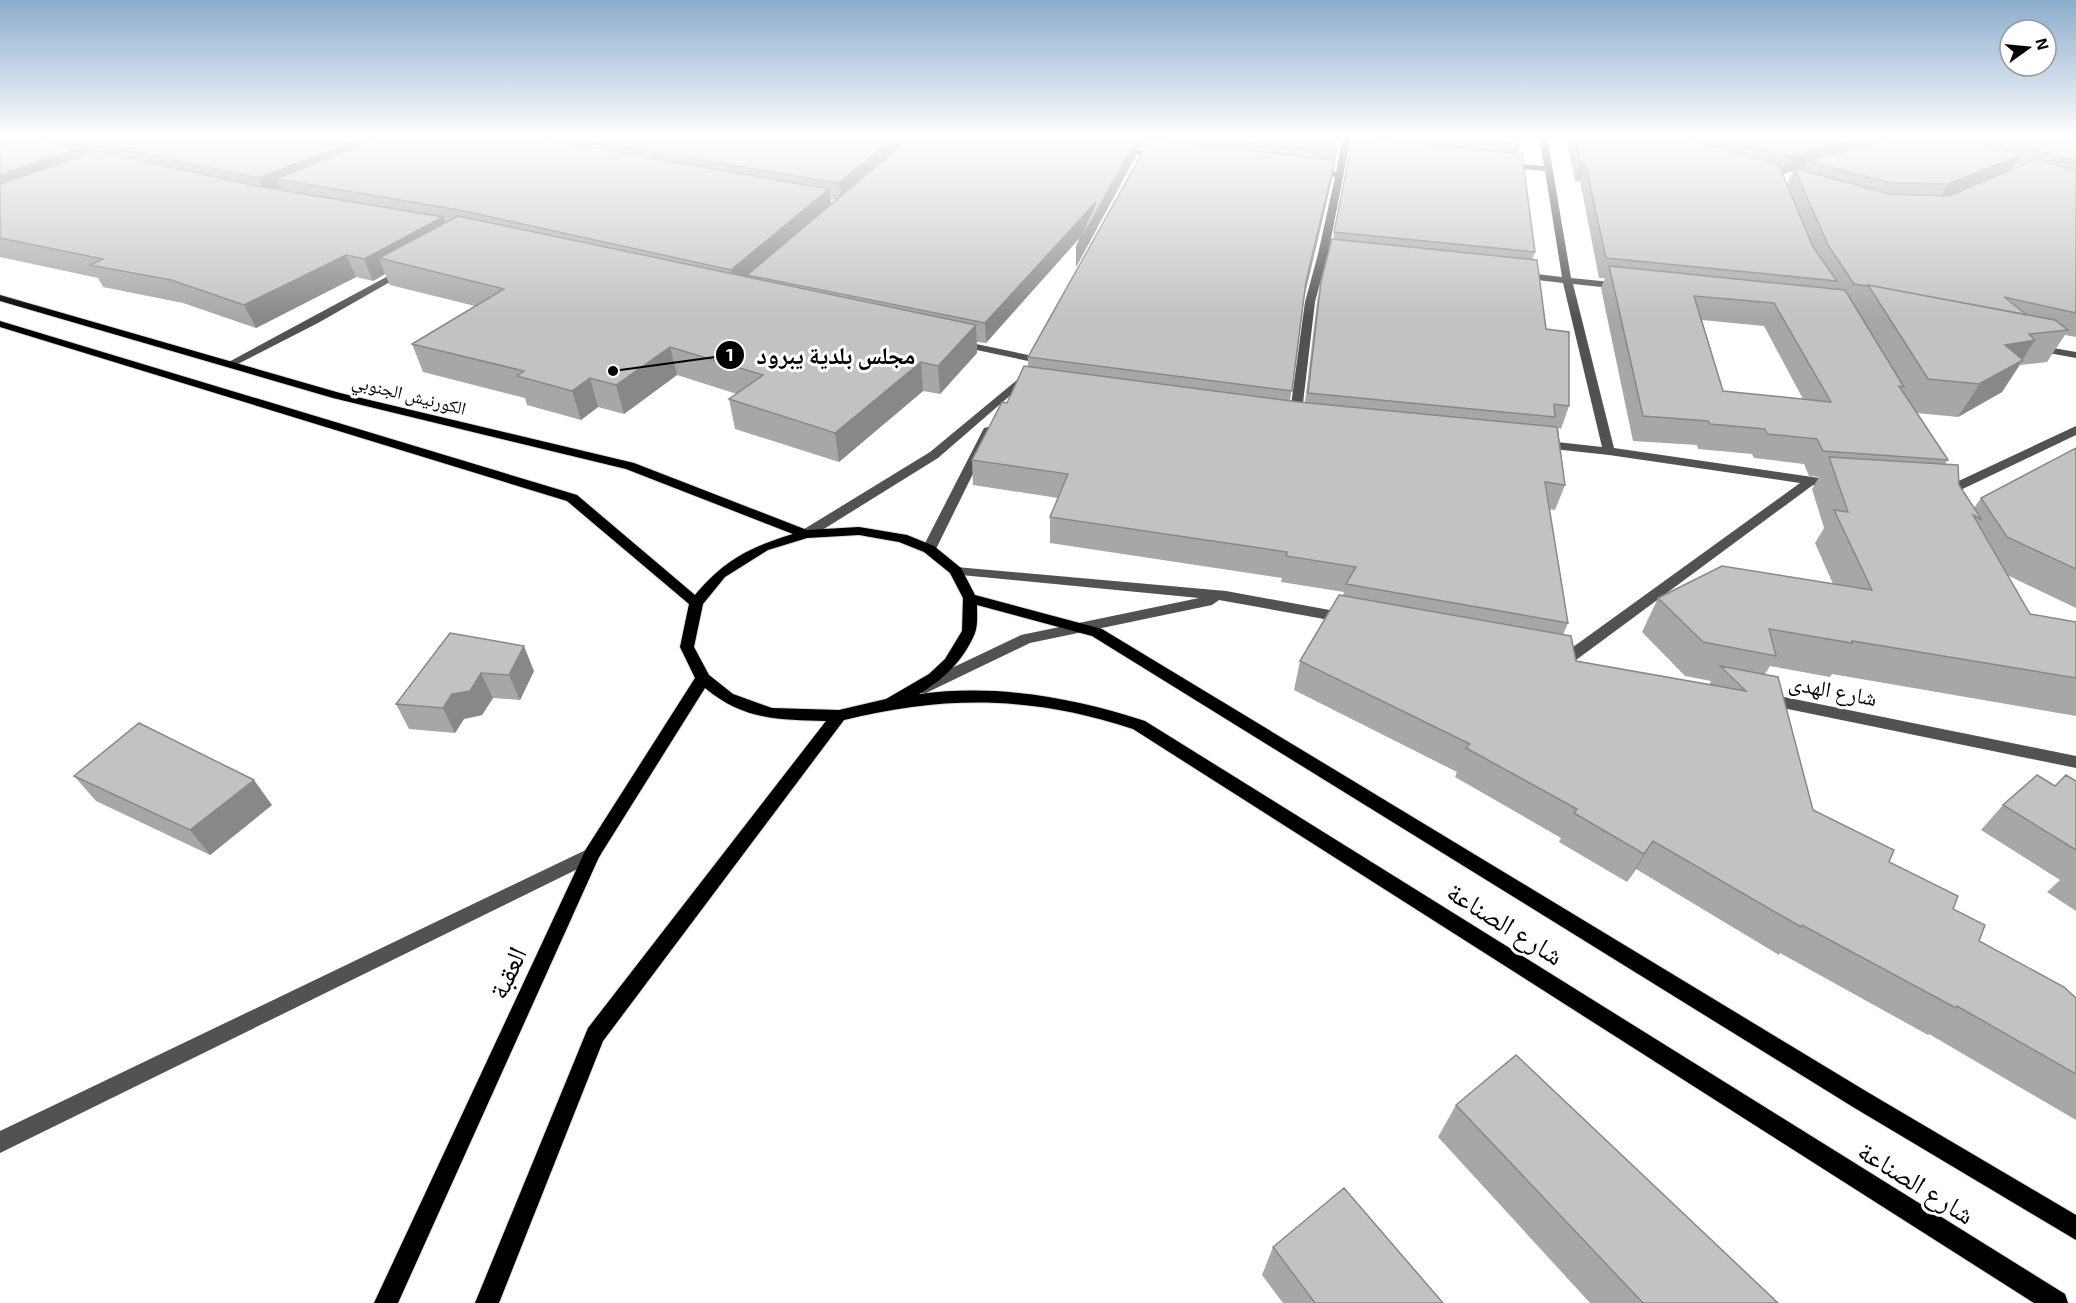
<svg xmlns="http://www.w3.org/2000/svg" width="2076" height="1303" font-family="'Exo 2','Noto Naskh Arabic',sans-serif">
<style>
.lines{fill:none;stroke-linecap:round;stroke-linejoin:round}
.major-casing{stroke:#dbdbdb;stroke-width:2}
.minor{fill:#525252;fill-rule:evenodd}
.major{fill:#000;fill-rule:evenodd}
.wall{fill:#a7a7a7;fill-rule:evenodd}
.shaded-wall{fill:#888}
.building{fill:#c2c2c2;stroke:#888;stroke-width:1.5;fill-rule:evenodd}
.labels{text-anchor:middle;stroke-width:6;stroke-linejoin:round;paint-order:stroke}
.far-street-label{font-size:18px;fill:#000;stroke:#fff}
.street-label{font-size:22px;fill:#000;stroke:#fff}
.near-street-label{font-size:27px;fill:#000;stroke:#fff}
.leader{fill:none;stroke:#000;stroke-width:2}
.callout-dot{fill:#000;stroke:#fff;stroke-width:2}
.mark-label{font-size:18px;text-anchor:middle;font-weight:bold;fill:#fff}
.callout-label{font-size:24px;text-anchor:middle;font-weight:bold;fill:#000;stroke:#fff;stroke-width:6;stroke-linejoin:round;paint-order:stroke}
</style>
<rect width="100%" height="100%" fill="#fff"/>
<g class="lines">
<!-- major casing -->
<g class="major-casing">
<path id="major" d="M0,295L340,393L634,463L807,530L859,527L907,535L934,546L961,568L975,595L1102,629L1869,1093L2076,1215V1240L1853,1107L1092,636L977,605C977,613 978,625 975,633C964,660 944,679 919,694C997,684 1071,697 1145,721L2065,1294L2068,1303H2034L1133,729C1034,696 946,695 844,720L603,1041L499,1303H475L588,1028L826,721C779,720 743,720 705,688L599,857L398,1303H374L586,849L695,678L680,647L689,604L567,501L0,327V321L577,495L695,595C724,560 750,547 793,534L626,469L333,398L0,301ZM859,535L899,542L924,552L950,573L963,598L962,631L945,659L929,674L886,699L839,710L772,708L733,694L709,675L694,647L703,604L725,577L768,550L807,538Z"/>
</g>
<!-- minor -->
<path class="minor" d="M1343,136H1351L1328,254L1315,302L1301,420L1295,424L1289,420L1305,302L1318,254L1335,177L1309,172L1313,170L1336,172Z
M1539,136H1547L1571,278L1621,283L1626,286L1621,289L1573,284L1614,448L1833,480L1839,484L1833,488L1813,485L1572,663H1562L1559,659L1562,655L1800,483L1609,455L1535,447L1533,444L1539,440L1602,447L1563,283L1520,278L1515,275L1520,272L1562,277L1545,171L1503,167L1499,165L1503,163L1544,166Z
M1116,148L1164,153L1168,155L1164,157L1113,152V148Z
M403,268L411,270L318,323L234,366H226L225,364Z
M957,340L1033,356L1038,359L1033,362L953,345V341Z
M2036,345L2076,352V358L2032,350V346Z
M1017,380L1036,382L1042,385L1036,388L1020,387L938,458L811,537H801L799,534L801,531L930,452Z
M2076,426V435L1950,495L1941,496L1935,492Z
M988,427L994,431L936,549L929,553L924,552L922,549L984,428Z
M956,567L1226,591L1346,613L1353,618L1346,623L1219,600L1212,605L1030,643L926,693H916L913,689L916,685L1021,635L1199,598L951,574L949,571Z
M1764,693L2076,756V768L1758,703L1756,699L1758,695Z
M592,847L598,849L601,854L598,859L0,1153V1131Z"/>
<!-- major -->
<use href="#major" class="major"/>
</g>
<!-- wall -->
<path class="wall" d="M0,136H1148L1141,148L1137,147L1136,156L1076,267V248L1081,236L986,343L977,342V353L940,394L923,391L839,462L735,429L729,399L737,394L677,375L624,414L598,407L581,420L527,405L525,398L423,372L412,344L475,306L390,285L385,274L373,281L356,277L256,328L183,303L103,287L98,278L0,257ZM89,152L90,154L83,156L82,154ZM831,199L836,200L831,204Z
M1154,136H1341L1332,179L1305,294L1290,401L1305,402L1317,302L1321,282L1333,239L1353,137L1352,136H1520L1521,144L1518,153L1535,252L1532,260L1546,329L1569,406L1561,429L1558,428L1565,485L1555,510L1549,509L1568,623L1563,635L1576,661L1709,685L1711,681L1685,676L1642,632L1658,598L1833,584L1815,543L1824,528L1812,489L1819,477L1809,476L1804,464L1754,458L1752,454L1698,449L1697,445L1633,441L1601,288L1605,278H1599L1580,181H1575L1565,136H2076V337L2065,335L2047,362L2020,365L2002,392L1958,417L1917,413L1948,460L1945,464L1974,508L1981,498L2076,448V608L2007,575L2030,614L2076,622V716L1832,674L1830,677L1770,666L1765,674L1813,810L1889,862L1953,909L1979,941L2076,998V1120L1929,1034L1928,1035L1780,953L1779,955L1636,869L1627,882L1559,842L1561,838L1455,777L1457,772L1294,690L1300,661L1343,595L1344,592L1281,582L1282,578L1050,543V517L1058,498L973,485L972,460L1007,403L1028,366V357L1154,140ZM2015,164L2021,166L2013,169ZM1793,171L1787,184L1783,174ZM1702,320L1764,326L1803,399L1723,391Z
M450,633L534,671L520,700L493,698L482,715L464,719L455,733L409,729L396,704Z
M74,776L272,805L210,855L96,801Z
M2076,781V911L2047,892L2060,880L1981,830L2003,805L2055,786Z
M1456,1105L1778,1303H1590L1438,1137Z
M1273,1247L1443,1303H1283L1262,1275Z"/>
<!-- shaded-wall -->
<path class="shaded-wall" d="M77,136H137L84,142L89,152L82,154L90,168L0,200V175L73,150L67,139Z
M367,136H415L276,179L281,190L266,196L258,178Z
M897,136H918L841,201L839,183Z
M1142,136H1148L1141,148Z
M1869,136H1906L1806,161L1803,169L1795,171L1794,168L1793,171L1780,175L1788,157Z
M1137,139L1136,156L1076,267V248L1085,232L986,343L985,323L1096,202Z
M2021,155L2010,173L1938,204L1948,184Z
M1335,160L1332,179L1303,302L1306,281Z
M1580,163H1585L1580,181H1575Z
M829,189L832,209L747,275L748,281L735,292L731,270Z
M443,217L450,238L379,258L385,274L373,281L364,259Z
M346,255L356,277L256,328L244,305Z
M976,325L977,353L940,394L938,366Z
M2035,340L2002,392L1958,417L2005,345Z
M670,347L677,375L624,414L616,385Z
M921,362L923,391L839,462L835,433Z
M590,378L598,407L581,420L572,391Z
M524,646L534,671L520,700L509,675Z
M481,673L493,698L482,715L464,719L455,733L443,708L452,694Z
M254,780L272,805L210,855L190,830Z
M1653,841L1636,869L1627,882L1644,854Z"/>
<!-- building -->
<path class="building" d="M0,136H20L79,148L0,175Z
M52,136H77L67,139Z
M104,136H367L258,178L84,142Z
M383,136H525L829,189L731,270L459,210L276,179Z
M554,136H897L839,183Z
M912,136H1107L1137,139L1076,248L1096,202L985,323L747,275Z
M1184,136H1340L1337,152Z
M1438,136H1520L1521,144Z
M1574,136H1675L1779,165L1813,247L1837,281L1606,258L1585,163H1580Z
M1707,136H1869L1788,157Z
M1904,136H1951L2021,155L1948,184L1891,183L1806,161Z
M1985,136H2076V161Z
M1353,137L1522,154L1535,252L1334,232Z
M1150,139L1335,160L1306,281L1292,391L1028,357Z
M97,151L257,186L443,217L364,259L346,255L244,305L171,280L90,265L103,259L0,238V184Z
M2037,159L2076,171V313L2004,297L2027,315L1868,285L1867,286L1854,284L1828,245L1794,168L1890,194L1949,196Z
M458,216L976,325L938,366L921,362L835,433L729,399L763,375L670,347L616,385L590,378L572,391L517,376L524,371L412,344L504,289L379,258Z
M1332,239L1537,260L1546,329L1569,332V406L1554,404L1555,417L1308,393L1321,282Z
M1609,266L1845,290L1904,387L1899,386L1948,460L1823,451L1817,439L1767,434L1765,429L1710,424L1708,421L1643,416ZM1694,296L1774,303L1831,402L1723,391Z
M1868,285L2055,320L2068,330L2029,334L2035,340L2005,345L2023,360L1979,384L1928,379Z
M1024,366L1299,402L1557,427L1565,485L1545,482L1568,623L1346,584L1356,567L1286,556L1287,552L1050,517L1068,474L972,460L1002,402L1007,403Z
M2076,448V569L2007,537L1981,498Z
M1829,457L1958,465L1959,485L1982,520L1973,515L2030,614L2076,622V678L1852,641V643L1769,629L1776,656L1703,642L1658,598L1722,566L1872,590L1834,510L1848,512Z
M1339,595L1571,636L1576,661L1746,691L1720,666L1778,677L1813,810L1894,850L1889,862L1958,896L1953,909L1985,925L1979,941L2064,987L2076,998V1074L1957,1006L1956,1008L1802,925L1801,927L1653,841L1644,854L1574,813L1577,809L1466,748L1470,744L1300,661Z
M450,633L524,646L509,675L481,673L470,691L452,694L443,708L396,704Z
M139,723L254,780L190,830L74,776Z
M2037,775L2055,786L2066,775L2076,781V850L2003,805Z
M1516,1055L1778,1303H1643L1456,1105Z
M1344,1188L1443,1303H1315L1273,1247Z"/>
<!-- sky -->
<linearGradient id="sky" x2="0" y2="1"><stop stop-color="#8baccb"/><stop offset="0.43" stop-color="#fff"/><stop offset="1" stop-color="#fff" stop-opacity="0"/></linearGradient>
<rect width="2076" height="318" fill="url(#sky)"/>
<g class="labels">
<!-- far-street labels -->
<g class="far-street-label">
<text transform="translate(409 395) rotate(14)" y="6">الكورنيش الجنوبي</text>
</g>
<!-- street labels -->
<g class="street-label">
<text transform="translate(1833 690) rotate(11)" y="8">شارع الهدى</text>
</g>
<!-- near-street labels -->
<g class="near-street-label">
<text transform="translate(1505 924) rotate(32)" y="9">شارع الصناعة</text>
<text transform="translate(508 973) rotate(-65)" y="9">العقبة</text>
<text transform="translate(1916 1183) rotate(32)" y="9">شارع الصناعة</text>
</g>
</g>
<!-- callouts -->
<path class="leader" d="M613 371L730 355"/>
<g class="callout-dot">
<circle cx="613" cy="371" r="6"/>
<circle cx="730" cy="355" r="15"/>
</g>
<g class="mark-label">
<text x="730" y="361">1</text>
</g>
<g class="callout-label">
<text x="836" y="364">مجلس بلدية يبرود</text>
</g>
<!-- north arrow -->
<g transform="translate(2028 48) rotate(75)"><circle r="28" fill="#ffffff" stroke="#999999" stroke-width="1.5"/>
<path d="M0-4.5L10 22L0 15L-10 22Z" fill="#000000"/>
<text y="-9" font-size="16" font-weight="bold" text-anchor="middle" fill="#000000">N</text>
</g>
</svg>
